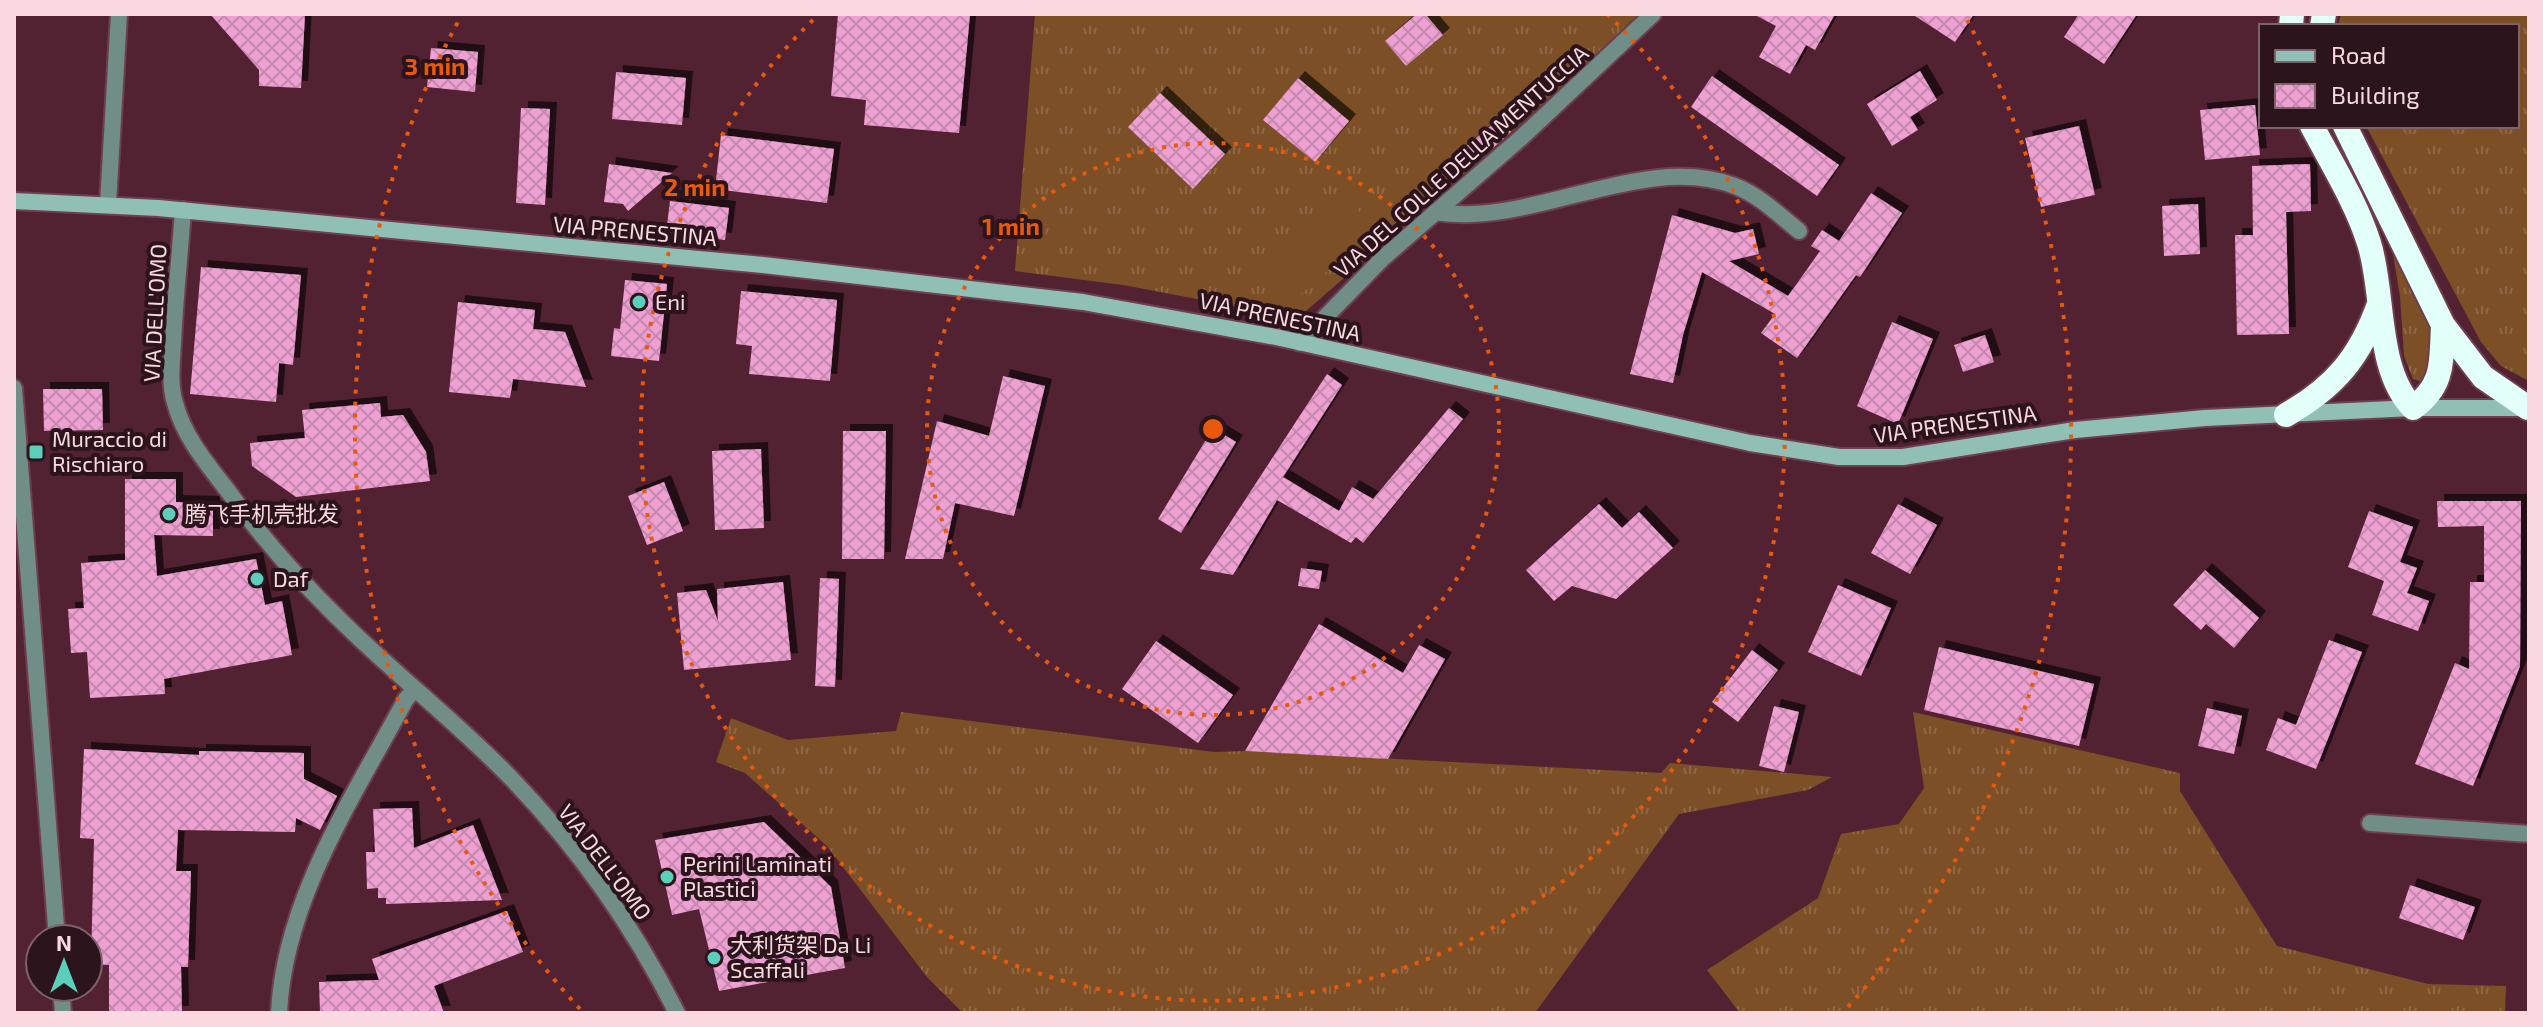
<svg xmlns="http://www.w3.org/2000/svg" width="2543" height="1027" font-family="'Exo 2','Noto Sans SC',sans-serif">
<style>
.grass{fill:url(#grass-tufts)}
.garden{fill:#7c4f26}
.building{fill:url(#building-cross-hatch);filter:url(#shadow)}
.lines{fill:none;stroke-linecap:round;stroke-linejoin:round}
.minor-casing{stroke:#6e3f4e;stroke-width:20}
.secondary-casing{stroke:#6e3f4e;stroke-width:20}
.motorway-casing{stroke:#6e3f4e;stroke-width:28}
.minor{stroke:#708d87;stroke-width:16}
.secondary{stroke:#90bfb6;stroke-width:16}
.motorway{stroke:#e2fff9;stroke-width:24}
.ring{fill:none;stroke:#e8590c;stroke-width:4;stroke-dasharray:4 8}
.poi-dot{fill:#5bcebc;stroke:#2b141b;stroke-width:3}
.labels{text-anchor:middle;stroke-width:8;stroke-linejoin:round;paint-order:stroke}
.street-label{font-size:22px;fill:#f9d8e0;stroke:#2b141b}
.poi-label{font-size:22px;fill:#f9d8e0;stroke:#2b141b;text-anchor:start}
.centre{fill:#e8590c;stroke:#2b141b;stroke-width:4}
.ring-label{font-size:24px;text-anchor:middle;font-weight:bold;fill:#e8590c;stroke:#2b141b;stroke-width:8;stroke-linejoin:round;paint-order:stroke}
</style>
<defs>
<pattern id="grass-tufts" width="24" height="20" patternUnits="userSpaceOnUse" patternTransform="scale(2)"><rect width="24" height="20" fill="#7c4f26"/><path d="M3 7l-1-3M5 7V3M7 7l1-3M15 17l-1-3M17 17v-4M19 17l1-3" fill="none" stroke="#8f6845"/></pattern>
<pattern id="building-cross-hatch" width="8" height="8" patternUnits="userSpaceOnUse" patternTransform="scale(2)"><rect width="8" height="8" fill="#eea0d2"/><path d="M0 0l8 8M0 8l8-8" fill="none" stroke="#c588ae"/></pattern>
<filter id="shadow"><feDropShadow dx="7" dy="-7" stdDeviation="0" flood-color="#0009"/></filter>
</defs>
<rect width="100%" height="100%" fill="#532232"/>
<!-- grass -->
<path class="grass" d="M1035,14H1639L1514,130L1306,311L1281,315L1123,285L1015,271Z
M2341,14H2529V381L2501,366L2481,342L2366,126H2517V26H2338Z
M2392,248C2403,267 2418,288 2426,309C2432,327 2437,370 2420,381L2413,379L2404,356L2400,296Z
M901,712L1214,752L1245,751L1661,773L1670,763L1832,777L1808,790L1679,814L1535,1013H963L927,977L827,846L745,773L716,762L731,718L788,740L896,731Z
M1913,712L2180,773V791L2277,946L2428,984L2506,986L2505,1013H1740L1707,970L1818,898L1841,834L1899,824L1924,788Z"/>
<!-- garden -->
<path class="garden" d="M1341,190L1375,230L1295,299L1261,260Z"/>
<!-- building -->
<path class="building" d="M210,14H305L301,88L259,86V70Z
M838,14H970L959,133L864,125L866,100L831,96Z
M1417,14H1425L1443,35L1406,66L1385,41Z
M1753,14H1835L1815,50L1806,45L1790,74L1759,57L1776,26Z
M1912,14H1974L1955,42Z
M2079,14H2137L2104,64L2064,37Z
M431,48L478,52L475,92L427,87Z
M1920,71L1937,100L1910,117L1918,130L1892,146L1867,104Z
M616,72L686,78L682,125L612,119Z
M1712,76L1839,165L1817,196L1691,107Z
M1298,78L1349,121L1315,162L1263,120Z
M1160,93L1225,154L1193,189L1128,127Z
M2255,105L2260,155L2205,160L2200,110Z
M521,108L550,109L545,205L516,203Z
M1500,118L1511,132L1469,169L1457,154Z
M2079,126L2095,195L2041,207L2025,138Z
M721,135L834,149L827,203L715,189Z
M609,164L672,173L628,211L623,204L604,202Z
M2310,164L2311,211L2286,212L2289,334L2237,335L2235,235H2253L2252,166Z
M1871,193L1902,213L1860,277L1856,275L1797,358L1761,333L1775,314L1702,272L1683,335L1673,383L1630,374L1672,215L1735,233L1753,229L1759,254L1729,261L1788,296L1820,251L1811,246L1822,230L1839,241Z
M670,201L729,208L725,240L666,233Z
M2198,204L2200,254L2164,256L2162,206Z
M201,267L301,275L293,365L279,363L276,402L190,394Z
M625,280L667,284L659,361L611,356L614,328L620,329Z
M741,291L837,300L830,381L749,374L752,346L736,344Z
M458,302L535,310L533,329L565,332L586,387L513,379L510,398L449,392Z
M1892,322L1933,339L1898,424L1857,406Z
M1985,335L1994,362L1963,372L1954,345Z
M1327,374L1342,385L1283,477L1339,511L1352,487L1373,499L1449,408L1463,419L1363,543L1356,537L1351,543L1277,500L1233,575L1200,569Z
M1003,376L1045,386L1014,516L955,503L943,559H905L937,421L989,436Z
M43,389H102L103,430L44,431Z
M380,403L381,417L403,415L426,452L430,481L296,497L252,466L250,443L305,438L302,410Z
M1213,428L1236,442L1181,533L1158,519Z
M843,431H886L884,559H842Z
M761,449L764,528L715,530L712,451Z
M125,479H176V502L213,503V536L154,535L157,576L256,559L265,605L282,601L292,655L164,679L165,694L90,698L87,652L71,653L68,609L84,608L81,563L125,560Z
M664,482L683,531L647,545L628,496Z
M2437,501H2521L2520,666L2473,786L2415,764L2455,663L2469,669L2470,582H2484V526L2438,527Z
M1599,504L1622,528L1639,512L1673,548L1616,599L1572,586L1554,601L1526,570Z
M1898,504L1937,525L1910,574L1871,553Z
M2369,511L2413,527L2400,562L2417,568L2407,593L2429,601L2418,631L2372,615L2384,581L2348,567Z
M1301,568L1322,571L1319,589L1298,586Z
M2205,570L2259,618L2234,648L2206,624L2201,630L2173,605Z
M820,578L839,579L835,687L815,686Z
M783,582L791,660L684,670L677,593L706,590L718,621L717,589Z
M1838,585L1891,608L1861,676L1808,652Z
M1319,624L1403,673L1419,645L1445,659L1388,759L1245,751Z
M2329,640L2362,652L2316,769L2266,750L2278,718L2296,725Z
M1156,641L1233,695L1198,743L1122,689Z
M1939,647L2094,684L2079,746L1924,710Z
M1752,650L1778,670L1738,722L1712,702Z
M1774,706L1799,712L1784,772L1759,766Z
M2207,708L2242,716L2234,754L2198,746Z
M84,749L199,755V751L304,753V779L337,796L320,830L296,818L295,832L178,830L176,871H191L188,967H181L182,1013H109V965L91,964L94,839L80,838Z
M412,808L414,848L473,825L502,900L386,904V898H378V888L367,889L366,852H375L373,809Z
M764,822L831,887L845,968L719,991L699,909L672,915L655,840Z
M2410,885L2475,907L2463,940L2399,918Z
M507,911L523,952L434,986L444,1013H320L319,982L379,980L372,959Z"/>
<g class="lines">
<!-- minor casing -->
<g class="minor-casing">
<path id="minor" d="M108,204L119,14
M183,210C180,254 175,299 173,343C172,363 169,384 175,403C184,437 207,464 228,491C267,545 313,595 361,640C410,686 462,728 509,776C576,845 634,927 677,1013
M1435,212C1533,228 1642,151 1735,186C1759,195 1779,215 1799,231
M1300,343L1383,258L1522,137L1653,14
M14,388L57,939
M2370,823L2529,834
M61,987L63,1013
M279,1013C284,900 354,796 406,699L415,689"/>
</g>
<!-- secondary casing -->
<g class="secondary-casing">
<path id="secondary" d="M14,201L158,208L763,265L1083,302L1276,337L1750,443L1839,457H1903L2075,430L2205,418L2413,408H2527"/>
</g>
<!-- motorway casing -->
<g class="motorway-casing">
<path id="motorway" d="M2291,26L2292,14
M2322,26L2324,14
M2312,126C2332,164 2356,202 2369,243C2385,293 2375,369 2413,408C2445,385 2441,361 2443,325
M2345,126L2443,325L2483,377L2528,408
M2286,415C2335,387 2360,357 2379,304"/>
</g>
<!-- minor -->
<use href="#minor" class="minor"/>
<!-- secondary -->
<use href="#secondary" class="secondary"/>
<!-- motorway -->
<use href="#motorway" class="motorway"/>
</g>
<!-- distance rings -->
<g class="ring">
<circle cx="1213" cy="429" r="286"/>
<path d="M1607 14A572 572 0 1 1 819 14"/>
<path d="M580 1009A858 858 0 0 1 459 20M1967 20A858 858 0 0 1 1846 1009"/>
</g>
<!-- markers -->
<g class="poi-dot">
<circle cx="639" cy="302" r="8"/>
<rect x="28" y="444" width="16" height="16" rx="4"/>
<circle cx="169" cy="514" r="8"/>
<circle cx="257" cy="579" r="8"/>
<circle cx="667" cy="877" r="8"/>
<circle cx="714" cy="958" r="8"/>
</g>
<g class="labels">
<!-- street labels -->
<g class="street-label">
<text transform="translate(1461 161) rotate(-42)" y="8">VIA DEL COLLE DELLA MENTUCCIA</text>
<text transform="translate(635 231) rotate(5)" y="8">VIA PRENESTINA</text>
<text transform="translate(155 313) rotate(-87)" y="8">VIA DELL'OMO</text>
<text transform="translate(1280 317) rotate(12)" y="8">VIA PRENESTINA</text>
<text transform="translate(1955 424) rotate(-8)" y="8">VIA PRENESTINA</text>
<text transform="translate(605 862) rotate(53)" y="8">VIA DELL'OMO</text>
</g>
<!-- poi labels -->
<g class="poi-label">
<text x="655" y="310">Eni</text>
<text x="52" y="447">Muraccio di<tspan x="52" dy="25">Rischiaro</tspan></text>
<text x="185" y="522">腾飞手机壳批发</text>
<text x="273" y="587">Daf</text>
<text x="683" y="872">Perini Laminati<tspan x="683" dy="25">Plastici</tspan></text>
<text x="730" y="953">大利货架 Da Li<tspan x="730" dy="25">Scaffali</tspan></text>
</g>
</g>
<circle cx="1213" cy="429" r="12" class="centre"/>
<g class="ring-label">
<text x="435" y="75">3 min</text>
<text x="695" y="196">2 min</text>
<text x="1011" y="235">1 min</text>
</g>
<!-- border -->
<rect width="2543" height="1027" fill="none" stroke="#f9d8e0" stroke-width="32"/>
<!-- legend -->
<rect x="2259" y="24" width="260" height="104" fill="#2b141b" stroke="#7d626a" stroke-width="2"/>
<rect x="2275" y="50" width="40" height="12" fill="#90bfb6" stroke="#7d626a" stroke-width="2"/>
<text x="2331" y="64" font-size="24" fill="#f9d8e0">Road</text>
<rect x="2275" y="84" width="40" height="24" fill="url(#building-cross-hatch)" stroke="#7d626a" stroke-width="2"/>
<text x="2331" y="104" font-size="24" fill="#f9d8e0">Building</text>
<!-- north arrow -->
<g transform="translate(64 963)"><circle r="38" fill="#2b141b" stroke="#7d626a" stroke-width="2"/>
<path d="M0-6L14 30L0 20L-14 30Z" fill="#5bcebc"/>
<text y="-12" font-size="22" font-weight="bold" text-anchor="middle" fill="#f9d8e0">N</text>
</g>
</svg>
